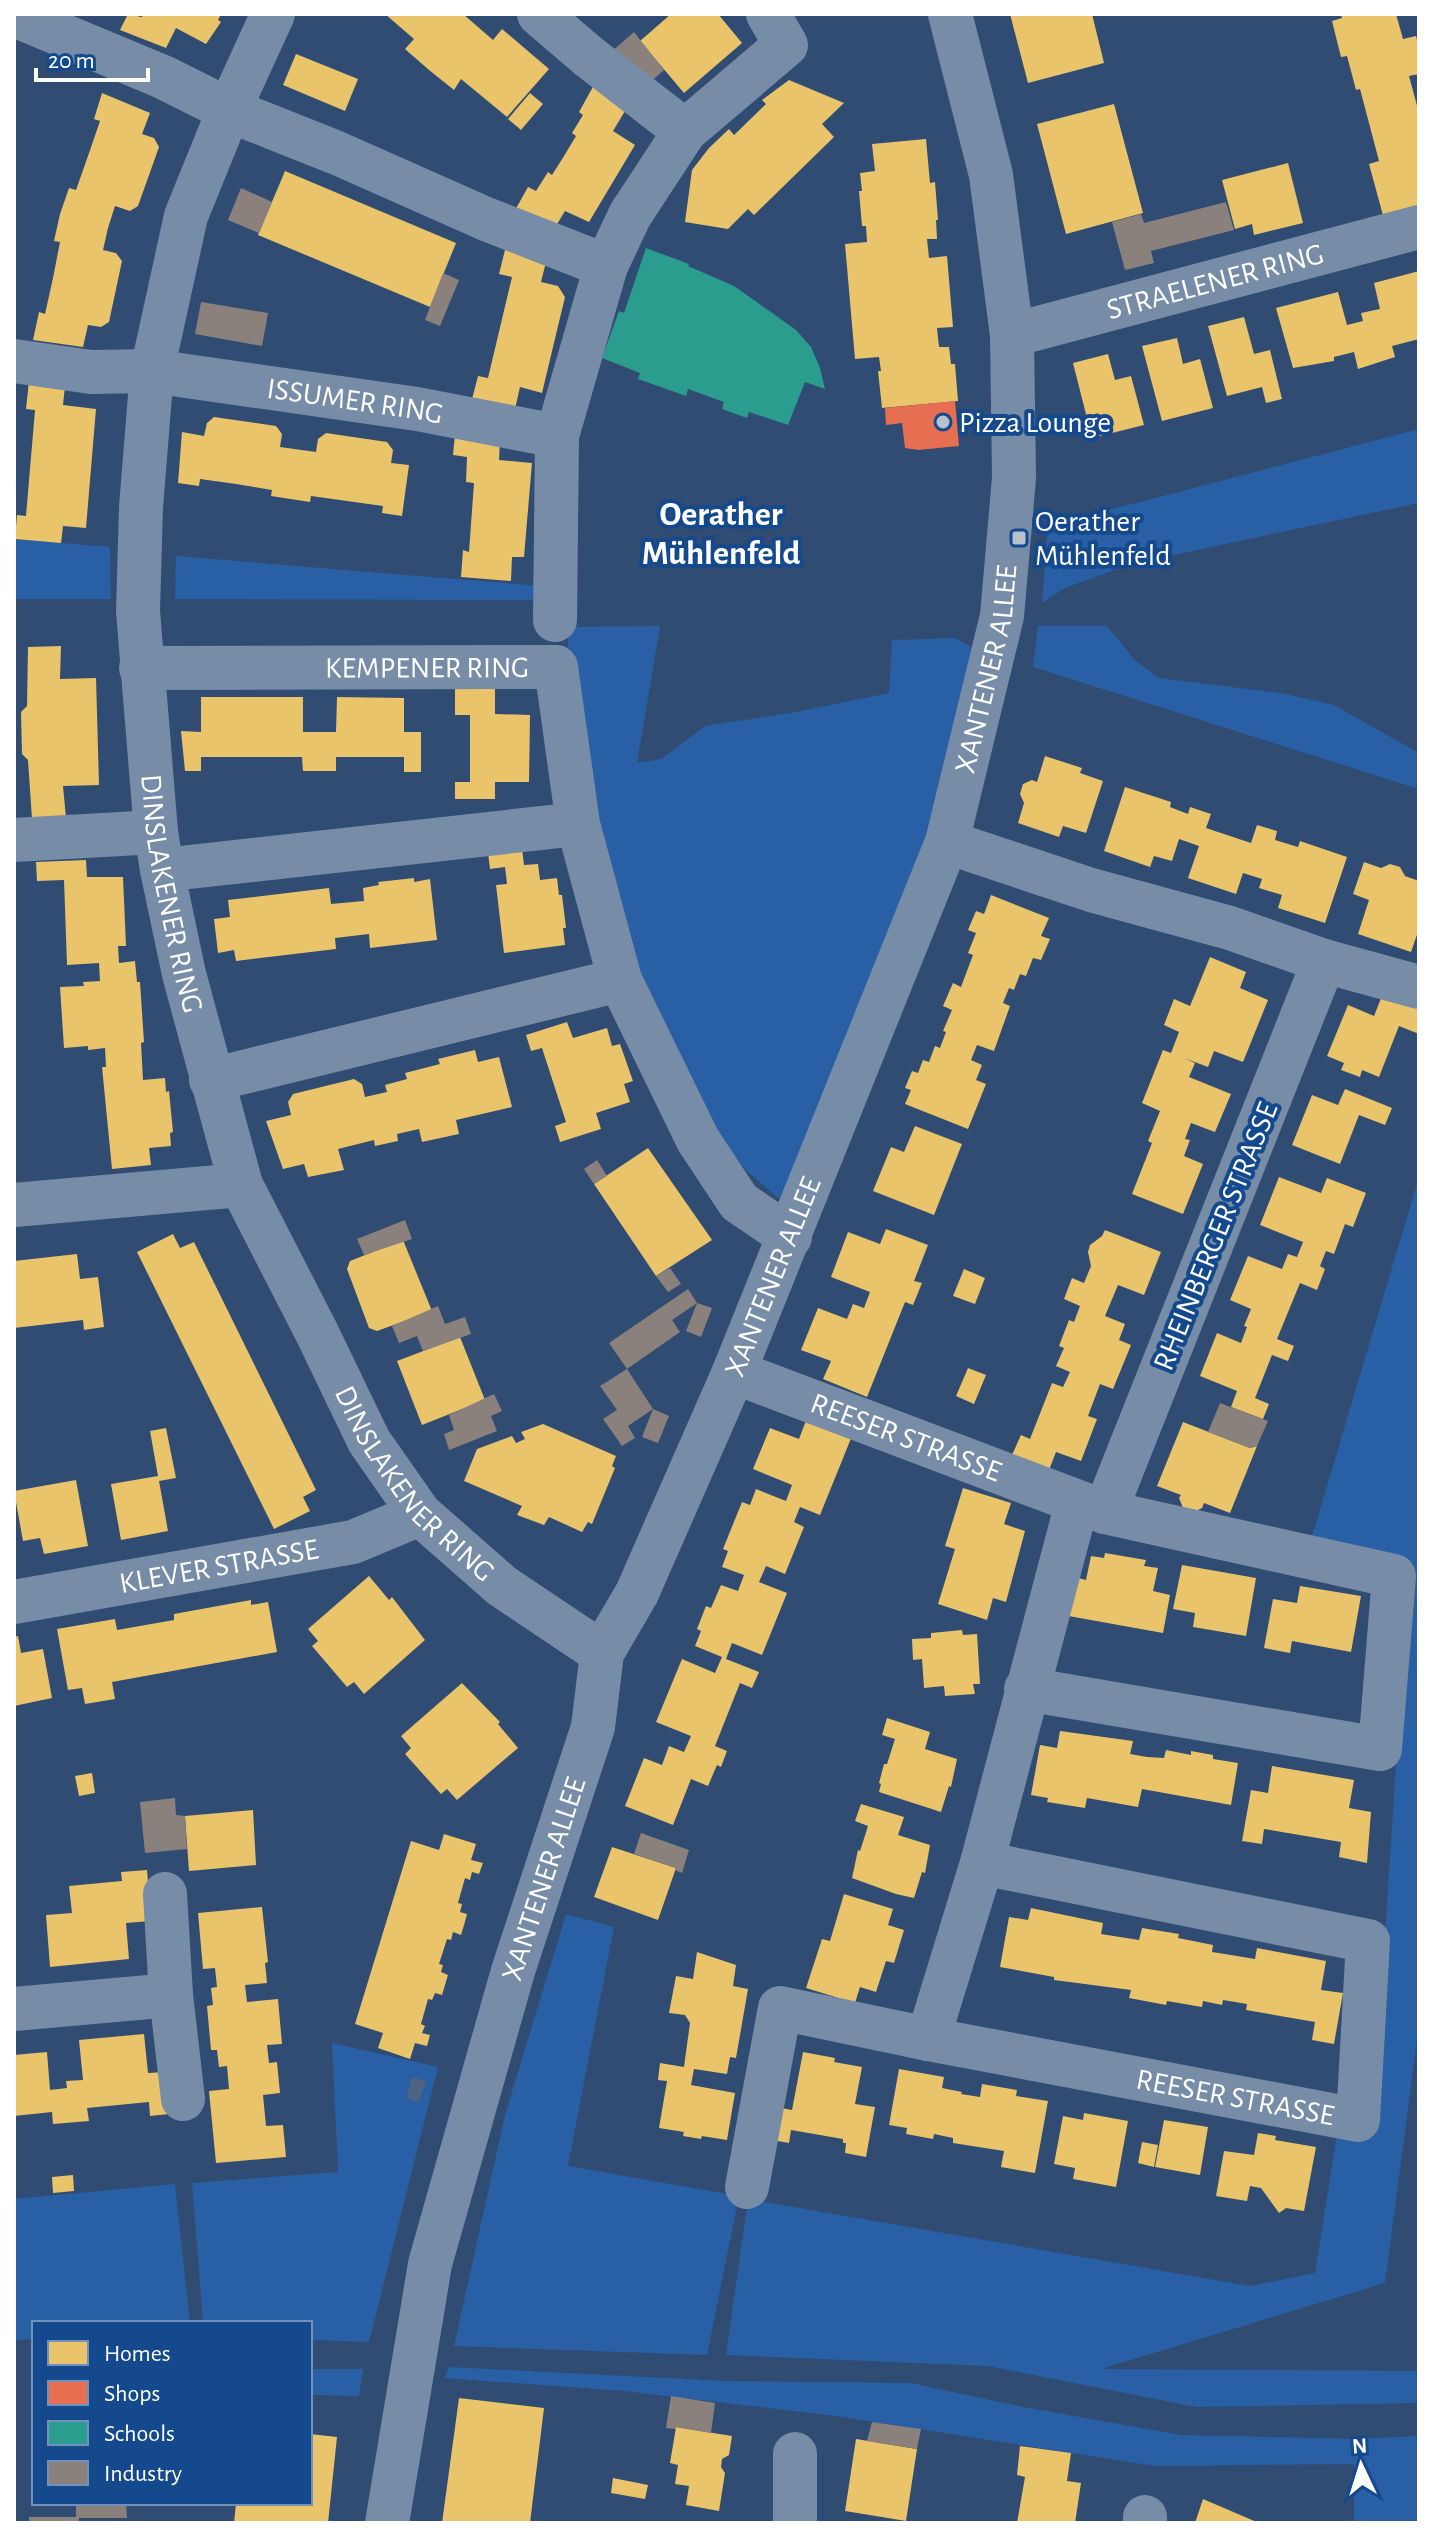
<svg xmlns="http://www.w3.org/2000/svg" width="1433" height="2537" font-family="'Alegreya Sans',sans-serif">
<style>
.green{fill:#295fa4}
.homes{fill:#e9c46a}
.shops{fill:#e76f51}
.schools{fill:#2a9d8f}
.industry{fill:#8a817c}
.building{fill:#4d6482}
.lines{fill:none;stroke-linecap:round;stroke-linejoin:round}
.minor{stroke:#778ca6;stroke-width:44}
.poi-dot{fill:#b7c0ce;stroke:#15498d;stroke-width:3}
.labels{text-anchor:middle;stroke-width:8;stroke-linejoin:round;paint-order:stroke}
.street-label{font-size:30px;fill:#fff;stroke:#15498d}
.poi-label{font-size:30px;fill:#fff;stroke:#15498d;text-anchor:start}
.quarter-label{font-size:34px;font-weight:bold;fill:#fff;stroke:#15498d}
</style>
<rect width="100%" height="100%" fill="#304c72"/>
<!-- green -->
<path class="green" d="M1419,429V503L1131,564L1065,588L1042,603L1048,526Z
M14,539L110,547L111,599H14Z
M176,556L540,586L541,600L175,599Z
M660,626L637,763L661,759L705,726L796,712L889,693L892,640L955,638L977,650L942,803L785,1204L745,1169L693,1108L643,1006L575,739L567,627Z
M1038,626H1107L1135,660L1159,678L1281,693L1334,705L1419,753V789L1033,667Z
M1419,1177V2025L1385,2283L1101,2369L1419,2371V2403L1196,2407L988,2366L726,2355L748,2199L1250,2286L1315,2273L1337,2134L1372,2135L1409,1563L1310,1543Z
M566,1914L614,1927L568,2166L739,2196L707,2355L454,2346L505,2115Z
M332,2043L438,2067L369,2342L310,2340V2323H203L192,2183L338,2172Z
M175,2184L190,2323H34V2339L14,2340V2199Z
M449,2367L725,2381L911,2383L1018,2406L1181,2435L1356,2439L1419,2436V2523H1354V2464L1155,2466L836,2416L624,2391L444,2378Z
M310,2369H363L359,2396L310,2395Z"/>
<!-- homes -->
<path class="homes" d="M128,14L141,17L148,14H221L218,20L221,22L206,44L176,28L166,48L120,30Z
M385,14H463L493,40L502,29L549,69L507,117L461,79L454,90L429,70L405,49L414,39Z
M671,14H718L742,43L684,93L640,41Z
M1010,14H1092L1104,63L1028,83Z
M1341,14H1396L1403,39L1416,36L1419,47V74L1409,76L1419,113V210L1384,219L1369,164L1379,161L1360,89L1356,90L1347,56L1341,57L1332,21L1342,18Z
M296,54L358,79L345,111L283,85Z
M789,80L844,103L822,124L834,137L754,215L748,209L728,229L685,222L692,170L709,148L729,129L734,135L766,104L762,100Z
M594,85L625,111L613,131L635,145L589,222L565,211L554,229L514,212L528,187L536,191L548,172L552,175L564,156L576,136L572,133L583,115L579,112Z
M102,93L150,113L142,134L154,138L159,147L138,206L130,211L115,206L108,228L103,250L116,253L122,261L109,322L101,327L88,325L83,347L33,340L39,312L45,314L53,278L60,242L54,241L60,214L69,188L76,190L88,156L100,121L94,119Z
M530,93L543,104L521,130L508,119Z
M1114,104L1143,213L1066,234L1037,124Z
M926,139L930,183L935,182L938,220H936L937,239H927L929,258L947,256L953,327L937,328L939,347H949L951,364H955L958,401L882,408L878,371H881L879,357L855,359L845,244L867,242L866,226H862L859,191H862L860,173L875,171L872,144Z
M1288,163L1303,223L1254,235L1252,224L1235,229L1222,180Z
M285,171L456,243L430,307L258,235Z
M506,246L546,262L541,282L558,286L565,297L542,393L520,387L515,409L471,403L478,376L488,378L512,277L499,274Z
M1419,271V339L1392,346L1395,357L1358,369L1354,352L1334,357V361L1293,368L1276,308L1338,292L1347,325L1363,321L1361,313L1380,309L1374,283Z
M1244,317L1254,354L1270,350L1282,399L1266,403L1262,387L1227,396L1208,326Z
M1177,338L1183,364L1200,359L1213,408L1162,421L1142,346Z
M1108,354L1115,380L1131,376L1144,425L1092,438L1073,363Z
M29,381L65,386L63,405L96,409L86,528L63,526L61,543L15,539L17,515L26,516L35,410L26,409Z
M214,417L276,426L282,434L280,447L316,452L318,439L326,433L387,442L393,450L391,463L409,465L402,516L382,513L383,506L311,496L310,502L271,496L272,490L236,484L200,479L199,486L178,483L182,432L204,436L207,423Z
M455,435L500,441L499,460L532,463L524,557H512L511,581L461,577L463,550L469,552L474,483L466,482L467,457L453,455Z
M61,646L60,679L96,678L99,785L63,786L66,818L32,819L28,760L22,754L21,712L27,706L28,647Z
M455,681H495V714L530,715L529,782H495V799H455V782H470V715H455Z
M201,697H303V732H336L337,697L404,698V732H421V772H404V757H336V771H303L302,757H201V771H185L181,731L201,732Z
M1045,756L1082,768L1080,773L1103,781L1086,833L1063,826L1059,837L1018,823L1024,803L1020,794L1023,784L1032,780L1037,782Z
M1125,787L1171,802L1170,807L1188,814L1190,807L1211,814L1206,828L1251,843L1257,825L1277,831L1275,840L1298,847L1300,841L1347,857L1325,923L1278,908L1282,895L1259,888L1262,879L1243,873L1236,894L1188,878L1199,846L1179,839L1172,861L1154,856L1150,867L1104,851Z
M522,848L524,865L538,864L540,880L557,878L559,895H562L566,928H563L565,945L504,953L496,885L507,884L505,867L490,869L488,853Z
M86,860L87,877H123L126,946H118L119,963L135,961L137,982H140L144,1042L141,1043L143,1080L165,1078L166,1092L169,1091L173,1132L170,1133L171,1146L149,1148L151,1165L112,1169L102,1067H106L105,1048L88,1050V1046L64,1048L60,987L84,986L83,982L100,981L99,963L67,965L64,880L37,881L36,862Z
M1364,862L1381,868L1390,864L1400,867L1405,876L1419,881V929L1411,952L1358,934L1369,900L1353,894Z
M414,878V882L430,879L437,940L370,948L369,934L335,938L336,949L236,961L234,950L218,953L214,919L230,917L228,900L329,888L331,904L364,901L363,888L379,885L378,882Z
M991,895L1049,918L1041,936L1050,939L1041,960L1033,958L1026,976L1020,974L1014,990L1009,988L1003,1003L1010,1006L994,1051L977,1045L971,1060L982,1065L976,1080L986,1084L968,1129L905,1104L911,1090L905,1088L912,1071L918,1073L923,1060L929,1062L935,1046L940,1048L946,1032L943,1031L952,1010L943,1006L953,983L961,987L973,955L968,953L976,933L968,930L976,911L984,914Z
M1210,957L1246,972L1240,988L1268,1000L1243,1062L1214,1051L1208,1067L1184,1058L1195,1063L1189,1077L1231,1094L1215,1132L1191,1123L1185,1139L1190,1140L1184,1156L1203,1164L1183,1214L1132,1194L1152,1143L1148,1141L1160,1111L1142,1103L1163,1050L1171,1053L1179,1032L1164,1025L1174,999L1190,1006Z
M1385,988L1419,999V1034L1399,1026L1379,1077L1362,1070L1360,1077L1341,1070L1344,1063L1327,1056L1348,1005L1374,1016Z
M567,1022L573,1038L607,1028L612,1046L620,1044L633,1081L624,1084L630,1102L596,1113L601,1129L560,1142L555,1126L566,1122L542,1048L531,1051L526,1035Z
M475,1050L478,1062L499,1057L512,1107L456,1120L459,1134L422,1142L419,1129L397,1134L398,1141L375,1146L374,1140L338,1149L344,1170L308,1177L304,1164L283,1169L266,1121L291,1115L288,1102L293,1094L354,1079L362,1084L365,1097L387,1092L385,1085L407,1079L405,1073L440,1064L438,1059Z
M1345,1089L1392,1108L1385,1125L1359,1115L1340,1164L1292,1145L1312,1095L1338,1105Z
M915,1126L962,1144L934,1215L873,1191L891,1147L904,1152Z
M648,1148L712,1240L656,1276L594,1184Z
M1279,1177L1321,1193L1327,1178L1366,1193L1353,1227L1345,1224L1334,1254L1326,1251L1320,1266L1325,1269L1317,1290L1300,1283L1277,1339L1294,1346L1288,1361L1272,1355L1255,1398L1269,1404L1263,1419L1231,1407L1237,1391L1200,1376L1217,1333L1241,1343L1247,1327L1244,1326L1251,1309L1230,1300L1248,1256L1282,1269L1288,1254L1297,1257L1303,1242L1260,1225Z
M886,1229L928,1245L914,1281L922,1283L913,1305L905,1302L867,1397L823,1379L831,1361L801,1350L818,1308L847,1319L853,1304L864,1308L870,1292L831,1277L848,1232L880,1244Z
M1105,1230L1161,1252L1144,1295L1118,1285L1105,1316L1125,1324L1119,1340L1131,1345L1113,1389L1100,1384L1088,1416L1097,1419L1081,1461L1056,1452L1049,1470L1012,1455L1021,1435L1030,1439L1052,1383L1063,1387L1070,1372L1056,1366L1064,1348L1059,1346L1069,1320L1074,1322L1080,1306L1064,1299L1072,1278L1084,1283L1091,1266L1088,1252L1090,1245L1102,1236Z
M173,1234L180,1248L194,1242L316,1490L303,1497L310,1511L274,1529L137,1252Z
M403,1240L432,1311L377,1331L369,1328L347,1269L350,1261Z
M77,1254L80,1279L98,1277L104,1327L84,1330L83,1320L14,1328V1261Z
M964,1269L985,1278L975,1304L953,1296Z
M460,1337L485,1400L422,1425L397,1361Z
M968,1368L986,1375L974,1404L956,1396Z
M807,1418L852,1436L820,1515L800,1507L794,1522L804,1527L785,1574L766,1566L759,1582L787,1593L762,1655L732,1643L726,1659L759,1672L752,1688L740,1683L715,1746L727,1751L721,1767L717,1765L708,1786L691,1779L673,1825L625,1806L644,1758L662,1765L669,1746L684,1752L691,1736L656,1722L682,1659L715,1673L722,1657L695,1646L701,1631L697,1629L706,1606L711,1608L721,1585L738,1591L744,1575L722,1567L728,1551L723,1549L742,1502L750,1505L756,1489L786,1501L792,1485L753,1469L770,1428L799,1439Z
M1183,1422L1250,1448L1257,1446L1230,1513L1204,1503L1202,1508L1192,1513L1183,1508L1179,1498L1181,1495L1157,1486Z
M543,1424L616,1456L612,1466L615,1468L592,1524L588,1522L582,1532L549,1517L544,1525L517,1515L522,1506L464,1481L477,1449L512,1436L516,1443L525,1439L521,1432Z
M166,1428L176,1478L159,1481L168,1531L121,1540L111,1484L158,1476L150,1431Z
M76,1480L88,1546L44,1554L40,1538L23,1541L14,1491Z
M963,1488L1011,1503L1004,1524L1025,1531L1006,1602L993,1598L987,1620L938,1604L955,1549L945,1546Z
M1105,1553L1146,1560L1144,1566L1158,1568L1153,1591L1170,1595L1163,1633L1063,1615L1070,1576L1086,1580L1091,1556L1104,1558Z
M1182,1565L1256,1578L1246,1636L1193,1627L1195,1613L1173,1609Z
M369,1576L389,1600L392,1597L425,1640L364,1694L354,1682L347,1687L312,1646L318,1641L308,1629Z
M1300,1586L1361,1596L1351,1652L1292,1641L1290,1653L1264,1648L1273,1599L1297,1603Z
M251,1600V1605L268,1602L277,1652L112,1682L115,1699L85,1704L82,1688L68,1690L57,1629L115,1619L117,1630L174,1620V1614Z
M962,1630L963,1635L977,1634L980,1684H973L975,1694L945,1696L944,1686L924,1688L922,1659L913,1660L912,1639L931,1638V1633Z
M18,1636L21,1653L43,1649L52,1698L14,1706V1637Z
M462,1683L500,1722L498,1724L518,1748L457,1800L447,1789L441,1794L405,1754L411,1748L401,1736Z
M887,1718L930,1732L925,1749L957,1759L951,1787L949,1786L941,1812L879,1792L881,1784L879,1783L884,1764H887L895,1739L882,1735Z
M1060,1731L1133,1741L1130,1754L1147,1757L1164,1758L1166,1750L1191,1755V1751L1213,1755V1759L1238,1763L1231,1805L1142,1789L1138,1807L1087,1798L1085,1808L1047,1802L1048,1798L1031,1795L1040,1745L1057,1748Z
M1272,1766L1354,1780L1349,1808L1371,1812L1367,1863L1339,1857L1341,1842L1264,1829L1262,1844L1242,1841L1251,1790L1268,1793Z
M92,1773L95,1793L79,1796L75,1776Z
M861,1804L904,1817L898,1835L930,1845L925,1873L922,1872L914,1898L896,1894L852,1878L858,1850L860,1851L868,1826L855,1821Z
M253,1810L256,1865L189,1871L185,1816Z
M444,1834L476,1844L471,1860L483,1863L479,1874L472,1872L470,1880L465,1878L458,1903L462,1904L460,1912L467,1914L464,1925L461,1935L453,1932L451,1940L447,1939L439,1964L443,1965L441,1972L448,1975L442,1995L435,1993L432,2000L428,1999L421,2024L425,2026L422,2033L430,2035L427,2046L415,2043L410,2059L378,2048L383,2033L355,2024L411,1841L439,1850Z
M612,1847L676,1868L658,1920L594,1897Z
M147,1870L151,1921L126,1923L129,1959L50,1967L46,1915L72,1913L69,1886L122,1881L121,1872Z
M844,1894L893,1909L888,1925L904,1930L894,1963L886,1961L876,1992L860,1987L855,2003L806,1988L822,1939L830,1941Z
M262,1907L268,1962L265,1963L267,1983L245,1985L247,2002L278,1999L282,2044L267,2045L269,2063L277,2062L280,2093L263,2095L266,2126L283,2125L286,2157L216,2163L209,2091L229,2089L227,2066L219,2067L217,2050H211L207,2006L213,2005L211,1988L217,1987L215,1968L203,1969L198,1913Z
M1031,1908L1103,1923L1101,1934L1139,1940L1142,1928L1179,1934L1178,1938L1213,1945L1212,1952L1231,1955L1255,1959L1257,1948L1326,1961L1321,1990L1343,1993L1334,2044L1312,2040L1315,2022L1246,2010L1247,2004L1223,2000L1222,2005L1203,2001L1202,2007L1167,2001L1166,2005L1129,1998L1131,1990L1054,1980V1977L1000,1967L1009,1917L1028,1920Z
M697,1952L736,1965L733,1986L748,1989L736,2058L730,2057L727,2074L694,2069L691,2085L735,2093L727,2140L702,2136L701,2139L683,2136L684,2132L659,2128L667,2081L658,2080L660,2063L684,2067L690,2023L685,2015L669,2013L676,1976L693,1979Z
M144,2034L148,2073L165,2072L169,2114L150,2116L149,2102L87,2108L89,2121L53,2124L52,2112L14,2116V2055L47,2052L50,2090L67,2088L66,2081L83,2080L79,2040Z
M803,2052L835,2058L834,2062L862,2067L855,2104L875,2107L866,2157L845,2153L846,2143H843V2139L791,2130L789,2143L761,2138L776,2107L792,2110Z
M899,2069L944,2077L942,2088L962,2092L961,2094L980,2097L982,2084L1017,2090L1016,2096L1048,2101L1035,2173L1001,2167L1004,2151L953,2143V2138L934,2134L933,2139L906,2134L907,2128L889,2125Z
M1084,2113L1128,2121L1116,2187L1073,2179L1075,2168L1054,2164L1063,2116L1083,2120Z
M1164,2120L1208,2127L1200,2175L1155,2167Z
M1258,2133L1276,2136L1275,2140L1316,2147L1304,2211L1286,2208L1279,2213L1261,2188L1250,2186L1247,2201L1216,2196L1224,2151L1254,2155Z
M1142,2142L1158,2145L1154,2167L1138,2163Z
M73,2175L74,2191L53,2193L52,2177Z
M459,2398L544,2408L530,2523H442Z
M676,2427L732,2436L729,2455L722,2459L721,2467L725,2473L719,2511L686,2505L689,2486L675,2484L678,2465L670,2463Z
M310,2434L337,2437L328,2523H234L236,2503H310Z
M856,2439L917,2449L906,2521L845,2511Z
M1020,2446L1071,2453L1067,2481L1081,2483L1075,2523H1017L1025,2477L1017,2475Z
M613,2478L648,2485L645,2499L611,2493Z
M1203,2499L1259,2523H1195Z"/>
<!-- shops -->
<path class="shops" d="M955,401L959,446L918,450L905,448L902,423L886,425L885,408Z"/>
<!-- schools -->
<path class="schools" d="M646,248L689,264L688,266L734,286L796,330L811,347L820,368L825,389L805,382L788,425L749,412L747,418L722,409L724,402L688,389L686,396L638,379L640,373L602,358L619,311L624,313Z"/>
<!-- industry -->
<path class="industry" d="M634,32L664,70L647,85L610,53Z
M241,188L272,202L259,233L228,220Z
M1226,202L1234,230L1151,251L1154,263L1125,270L1112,222L1141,214L1144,223Z
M443,273L459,280L440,326L425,320Z
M201,302L268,313L262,346L195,334Z
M597,1160L607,1176L594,1184L584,1169Z
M405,1220L412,1239L364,1255L357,1239Z
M670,1268L681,1284L668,1292L656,1276Z
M688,1289L697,1303L672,1320L680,1332L627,1369L609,1343Z
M697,1303L712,1308L701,1337L686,1331Z
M438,1306L445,1324L465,1317L471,1334L423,1351L417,1336L399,1343L392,1326Z
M627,1369L653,1409L628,1426L635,1438L622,1446L603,1419L617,1410L600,1386Z
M494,1394L502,1411L491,1416L497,1431L449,1450L444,1434L454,1430L449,1415Z
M1220,1403L1268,1421L1257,1446L1250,1448L1208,1432Z
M653,1409L669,1416L658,1443L642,1437Z
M175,1798L176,1815L185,1816L187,1849L145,1853L140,1802Z
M641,1833L689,1850L682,1873L675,1870L676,1868L634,1854Z
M671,2396L715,2403L711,2433L676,2427V2429L666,2428Z
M872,2422L921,2429L917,2449L867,2441Z
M76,2503H126L127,2518H79V2523H29V2517H76Z"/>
<!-- building -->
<path class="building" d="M412,2077L426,2081L419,2102L406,2098Z"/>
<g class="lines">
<!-- minor -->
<g class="minor">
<path id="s1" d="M273,14L229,110L186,216L152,371L141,507L138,611L156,832L162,870L184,974L241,1185L317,1333L369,1441L420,1514L502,1586L602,1653"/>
<path d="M539,14L588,56L685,131"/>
<path d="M14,15L163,77L229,110L337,153L486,219L606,266"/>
<path id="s2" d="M1012,335L1419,227"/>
<path id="s3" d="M14,361L91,372L152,371L417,409L557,436"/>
<path d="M555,620L557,436L606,266L630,215L685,131L786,45L768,14"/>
<path id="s4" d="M141,668L556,667L578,824L620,980L698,1140L739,1202L790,1237"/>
<path d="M14,840L156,832"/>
<path d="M947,842L1091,890L1230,928L1324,961L1105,1512"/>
<path d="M162,870L578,824"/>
<path d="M1324,961L1419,987"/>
<path d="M211,1080L620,980"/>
<path d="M14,1205L241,1185"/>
<path id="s5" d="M734,1372L1105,1512L1394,1576L1380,1749L1026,1689"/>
<path id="s6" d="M14,1602L353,1542L420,1514"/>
<path d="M165,1894L171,1995L183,2099"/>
<path d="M14,2009L171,1995"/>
<path d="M928,2039L982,1863L1077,1503"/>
<path id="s7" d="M747,2187L780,2008L928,2039L1358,2120L1368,1941L982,1863"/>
<path d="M1145,2517V2523"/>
<path id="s8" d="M387,2523L430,2264L513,1971L593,1727L602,1653L637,1593L734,1372L947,842L1002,616L1014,478L1012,335L991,175L950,14"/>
<path d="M795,2523V2454"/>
</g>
</g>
<!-- markers -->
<g class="poi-dot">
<circle cx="943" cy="422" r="8"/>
<rect x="1011" y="530" width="16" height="16" rx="4"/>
</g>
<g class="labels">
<!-- street labels -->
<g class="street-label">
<text dy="10" stroke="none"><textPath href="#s2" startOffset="210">STRAELENER RING</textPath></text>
<text dy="10" stroke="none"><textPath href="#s3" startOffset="344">ISSUMER RING</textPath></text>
<text dy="10" stroke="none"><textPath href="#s4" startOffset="286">KEMPENER RING</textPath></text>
<text dy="10" stroke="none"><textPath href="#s8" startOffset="1958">XANTENER ALLEE</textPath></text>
<text dy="10" stroke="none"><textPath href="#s1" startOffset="904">DINSLAKENER RING</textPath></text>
<text transform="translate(1215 1236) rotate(-68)" y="10">RHEINBERGER STRASSE</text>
<text dy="10" stroke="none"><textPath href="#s8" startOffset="1312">XANTENER ALLEE</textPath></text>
<text dy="10" stroke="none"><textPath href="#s5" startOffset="184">REESER STRASSE</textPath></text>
<text dy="10" stroke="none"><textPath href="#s1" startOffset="1552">DINSLAKENER RING</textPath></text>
<text dy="10" stroke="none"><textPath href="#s6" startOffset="208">KLEVER STRASSE</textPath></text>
<text dy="10" stroke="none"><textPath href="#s8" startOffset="664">XANTENER ALLEE</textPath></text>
<text dy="10" stroke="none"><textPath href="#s7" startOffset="646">REESER STRASSE</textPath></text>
</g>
<!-- poi labels -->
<g class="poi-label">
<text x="959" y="432">Pizza Lounge</text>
<text x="1035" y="531">Oerather<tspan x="1035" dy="34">Mühlenfeld</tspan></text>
</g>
<!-- quarter labels -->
<g class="quarter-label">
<text x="721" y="525">Oerather<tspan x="721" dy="39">Mühlenfeld</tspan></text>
</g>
</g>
<!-- border -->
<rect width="1433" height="2537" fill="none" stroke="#ffffff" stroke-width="32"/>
<!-- legend -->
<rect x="32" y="2321" width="280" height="184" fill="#15498d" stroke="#7392bb" stroke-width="2"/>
<rect x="48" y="2341" width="40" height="24" fill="#e9c46a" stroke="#7392bb" stroke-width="2"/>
<text x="104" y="2361" font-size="24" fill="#ffffff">Homes</text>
<rect x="48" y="2381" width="40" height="24" fill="#e76f51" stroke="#7392bb" stroke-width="2"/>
<text x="104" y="2401" font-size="24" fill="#ffffff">Shops</text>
<rect x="48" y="2421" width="40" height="24" fill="#2a9d8f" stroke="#7392bb" stroke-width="2"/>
<text x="104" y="2441" font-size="24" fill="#ffffff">Schools</text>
<rect x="48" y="2461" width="40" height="24" fill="#8a817c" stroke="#7392bb" stroke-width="2"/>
<text x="104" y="2481" font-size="24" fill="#ffffff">Industry</text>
<!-- north arrow -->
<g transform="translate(1361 2465) rotate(356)" stroke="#15498d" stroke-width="6" paint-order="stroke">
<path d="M0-6L14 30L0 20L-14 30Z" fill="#ffffff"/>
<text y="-12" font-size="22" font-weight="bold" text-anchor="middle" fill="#ffffff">N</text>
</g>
<!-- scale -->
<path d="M36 68v12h112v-12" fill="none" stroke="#ffffff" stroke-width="4"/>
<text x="48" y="68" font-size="24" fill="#ffffff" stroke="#15498d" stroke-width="6" paint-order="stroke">20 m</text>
</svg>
